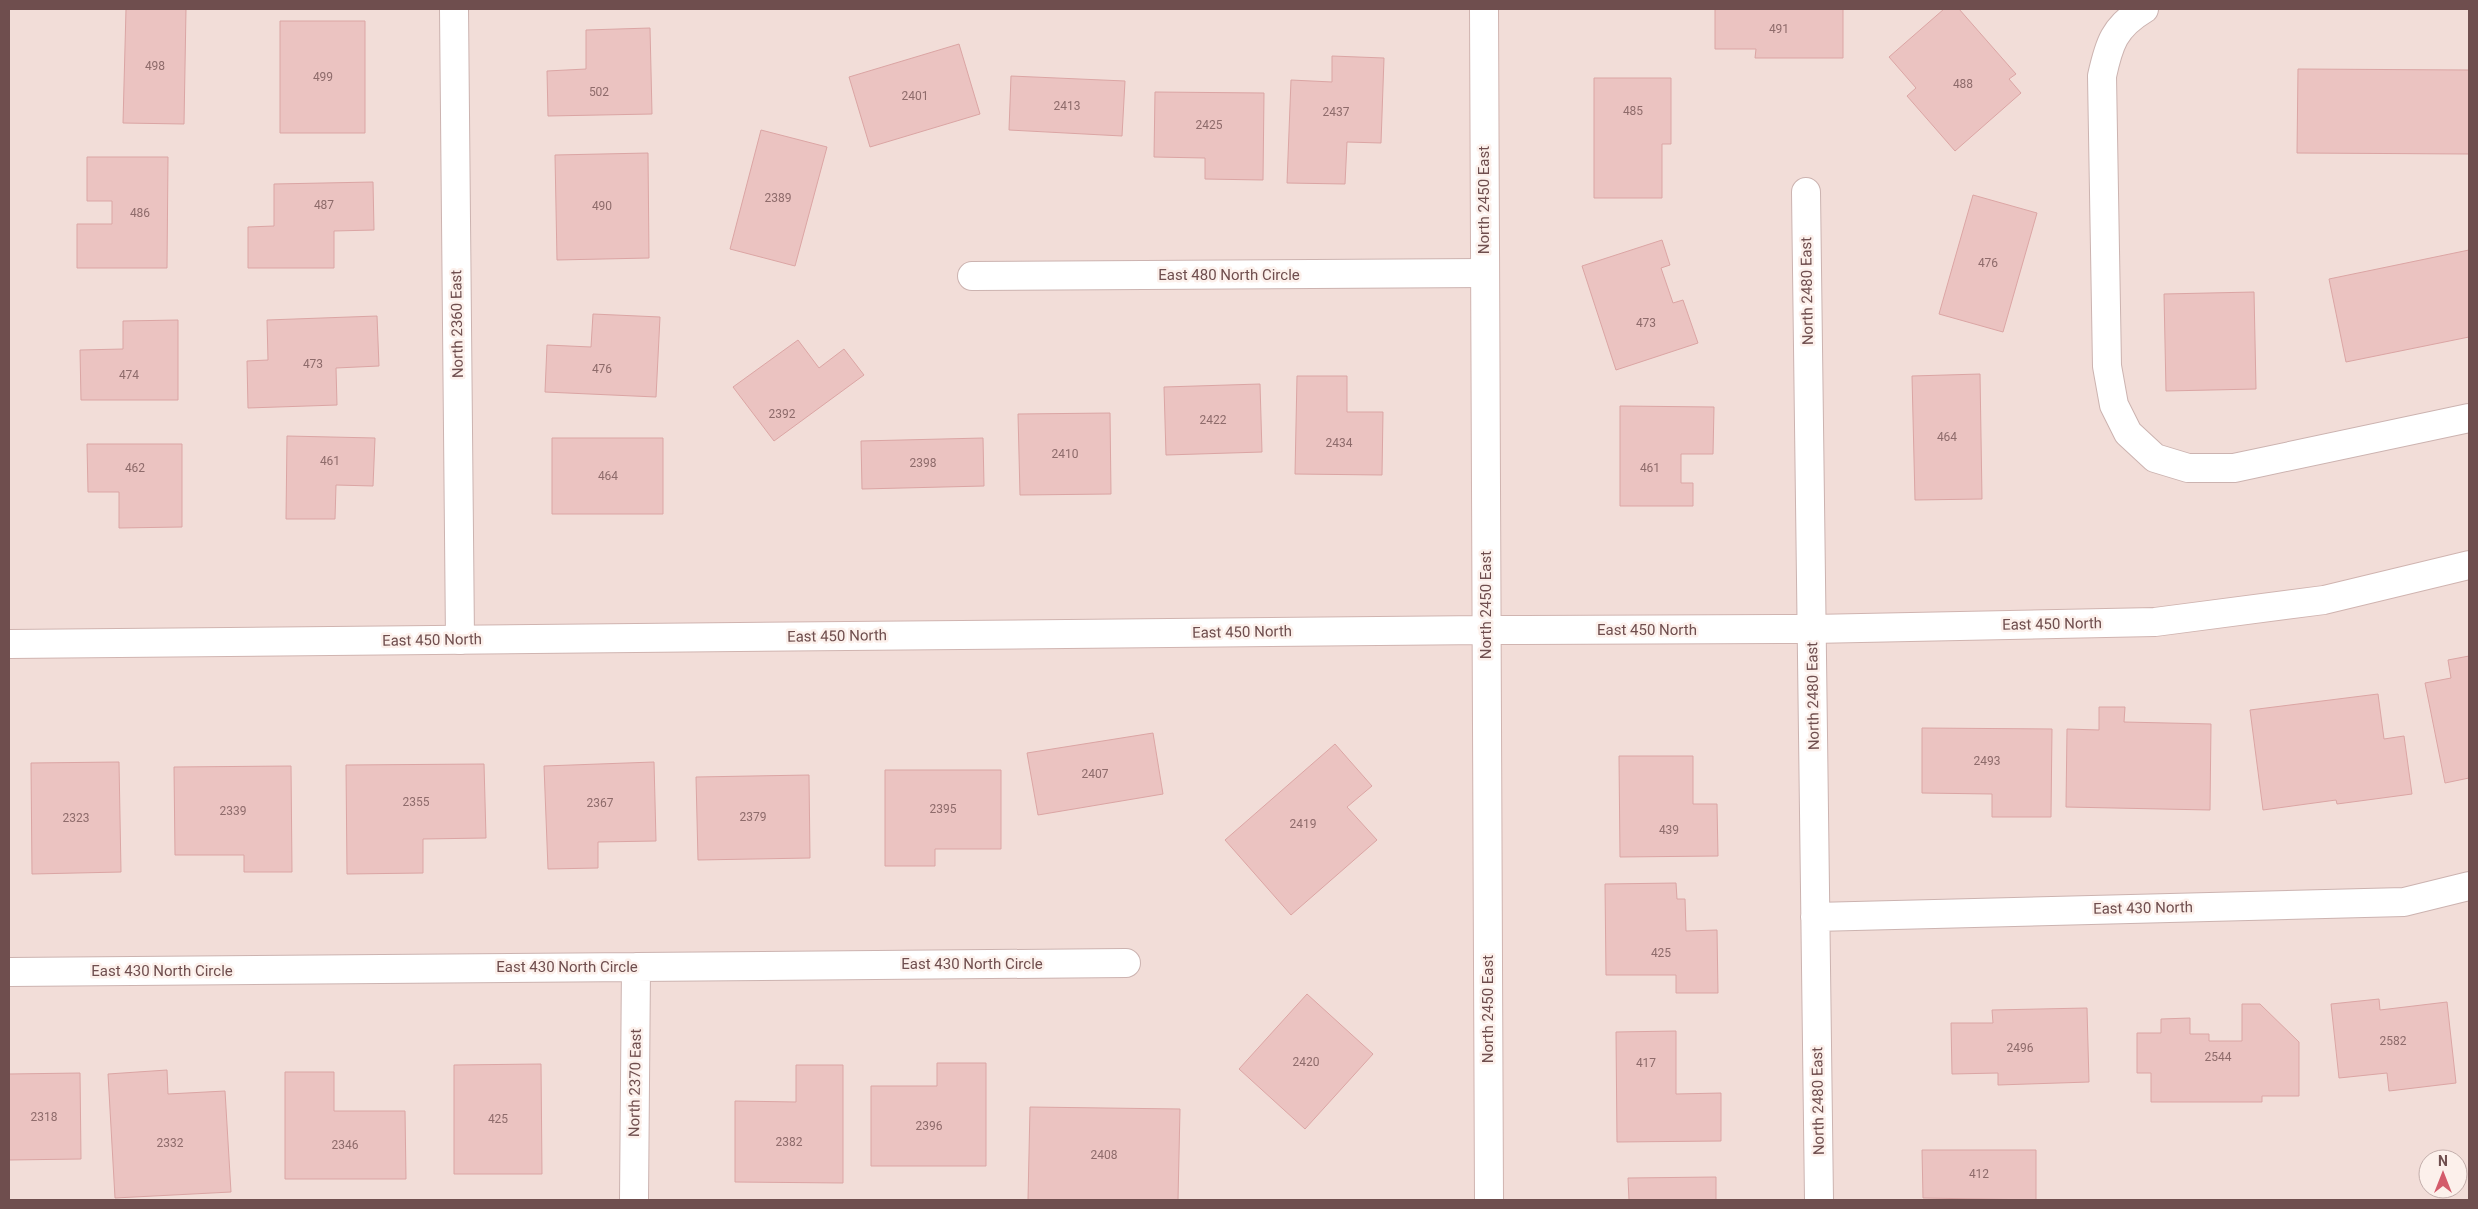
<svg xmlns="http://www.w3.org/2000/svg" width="2478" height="1209" font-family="Roboto,sans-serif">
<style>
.residential{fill:#f2ddd8;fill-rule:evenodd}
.building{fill:#ebc3c1;stroke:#dba5a4}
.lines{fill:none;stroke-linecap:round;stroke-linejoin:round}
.street-casing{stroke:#ccb3b0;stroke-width:30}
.secondary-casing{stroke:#d0b4b0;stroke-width:30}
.street{stroke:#fff;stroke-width:28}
.secondary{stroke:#fff;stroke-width:28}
.labels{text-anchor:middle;stroke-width:5;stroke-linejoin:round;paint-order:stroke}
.number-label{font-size:12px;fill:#8e6b6b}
.street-label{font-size:15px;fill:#6f4e4e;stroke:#fcf0eb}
</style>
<rect width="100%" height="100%" fill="#f9ebe6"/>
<!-- residential -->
<path class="residential" d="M9,9H2469V1200H9ZM2428,1159H2458V1189H2428Z"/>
<!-- building -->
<path class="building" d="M126,9H186L184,124L123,123Z
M1715,9H1843V58H1755L1756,49H1715Z
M1944,9H1959L2016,74L2009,79L2021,93L1955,151L1907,96L1916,88L1889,57Z
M280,21H365V133H280Z
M650,28L652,114L548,116L547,71L586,69V30Z
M959,44L980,114L870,147L849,77Z
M1332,56L1384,58L1381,143L1347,142L1345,184L1287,183L1291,80L1332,82Z
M2298,69L2469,70V154L2297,153Z
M1011,76L1125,81L1122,136L1009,130Z
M1594,78H1671V144H1662V198H1594Z
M1155,92L1264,93L1263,180L1205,179V158L1154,157Z
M761,130L827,147L795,266L730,249Z
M648,153L649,258L557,260L555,155Z
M87,157H168L167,268H77V224H112V201H87Z
M373,182L374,230L334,231V268H248V227L274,226V184Z
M1973,195L2037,213L2003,332L1939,314Z
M1662,240L1670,265L1661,268L1673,303L1683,300L1698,343L1616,370L1582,266Z
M2469,250V337L2346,362L2329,279Z
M2254,292L2256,389L2166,391L2164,294Z
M593,314L660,317L656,397L545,392L547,345L591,347Z
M377,316L379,366L336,368L337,405L248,408L247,361L268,360L267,320Z
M178,320V400H81L80,350L123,349V321Z
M798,340L819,368L844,349L864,375L774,441L733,387Z
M1980,374L1982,499L1915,500L1912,376Z
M1297,376H1347V412H1383L1382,475L1295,474Z
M1260,384L1262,452L1166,455L1164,387Z
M1620,406L1714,407L1713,454H1681V483H1693V506H1620Z
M1110,413L1111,494L1020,495L1018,414Z
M287,436L375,438L373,486L336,485L335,519H286Z
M552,438H663V514H552Z
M983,438L984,486L862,489L861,441Z
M87,444H182V527L119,528V492H88Z
M2469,656V778L2445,783L2425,683L2451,678L2448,660Z
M2378,694L2384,739L2404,736L2412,794L2337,804L2336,800L2263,810L2250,710Z
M2099,707H2125L2124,722L2211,724L2210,810L2066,807L2067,729L2099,730Z
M1922,728L2052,729L2051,817H1992V794L1922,793Z
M1153,733L1163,794L1038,815L1027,753Z
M1335,744L1372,786L1347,807L1377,840L1291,915L1225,840Z
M1619,756H1693V804H1717L1718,856L1620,857Z
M119,762L121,872L32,874L31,763Z
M654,762L656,841L598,842V868L548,869L544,766Z
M484,764L486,838L423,839V873L347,874L346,765Z
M291,766L292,872H244V855H175L174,767Z
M885,770H1001V849H935V866H885Z
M809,775L810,858L698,860L696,777Z
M1676,883L1677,899H1685L1686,931L1717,930L1718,993H1676V975H1606L1605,884Z
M1307,994L1373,1054L1305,1129L1239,1069Z
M2379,999L2380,1010L2447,1002L2456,1083L2389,1091L2387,1073L2339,1078L2331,1004Z
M2242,1004H2260L2299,1042V1096H2262V1102H2151V1073H2137V1033H2161V1019L2190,1018V1034H2209V1041H2242Z
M2087,1008L2089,1082L1998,1085V1073L1952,1074L1951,1023H1993L1992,1010Z
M1676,1031V1094L1721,1093V1141L1617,1142L1616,1032Z
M937,1063H986V1166H871V1086H937Z
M541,1064L542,1174H454V1065Z
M796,1065H843V1183L735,1182V1101L796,1102Z
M167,1070L168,1094L225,1091L231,1192L115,1198L108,1074Z
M285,1072H334V1111H405L406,1179H285Z
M80,1073L81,1159L9,1160V1074Z
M1030,1107L1180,1109L1178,1200H1028Z
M1922,1150H2036V1200L1923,1198Z
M1716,1177V1200H1629L1628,1178Z"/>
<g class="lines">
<!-- street casing -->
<g class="street-casing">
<path id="street" d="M454,9L460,640
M2144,9C2114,27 2109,44 2102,76L2107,366L2114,405L2128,433L2155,458L2188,468H2234L2469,418
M1806,192L1819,1200
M972,276L1485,273
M1815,917L2404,902L2469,886
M9,972L1126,963
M634,1200L636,967"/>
</g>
<!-- secondary casing -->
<g class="secondary-casing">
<path id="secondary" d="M1484,9L1489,1200
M9,644L1486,630L1812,629L2155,622L2324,600L2469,565"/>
</g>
<!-- street -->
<use href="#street" class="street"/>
<!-- secondary -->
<use href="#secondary" class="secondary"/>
</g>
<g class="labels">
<!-- number labels -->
<g class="number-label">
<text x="1779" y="33">491</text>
<text x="155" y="70">498</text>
<text x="323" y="81">499</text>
<text x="1963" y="88">488</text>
<text x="599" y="96">502</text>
<text x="915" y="100">2401</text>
<text x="1067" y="110">2413</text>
<text x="1633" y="115">485</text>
<text x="1336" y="116">2437</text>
<text x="1209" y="129">2425</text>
<text x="778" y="202">2389</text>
<text x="324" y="209">487</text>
<text x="602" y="210">490</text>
<text x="140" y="217">486</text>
<text x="1988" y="267">476</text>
<text x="1646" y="327">473</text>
<text x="313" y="368">473</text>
<text x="602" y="373">476</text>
<text x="129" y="379">474</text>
<text x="782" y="418">2392</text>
<text x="1213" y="424">2422</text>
<text x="1947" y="441">464</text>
<text x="1339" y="447">2434</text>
<text x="1065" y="458">2410</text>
<text x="330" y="465">461</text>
<text x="923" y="467">2398</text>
<text x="135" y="472">462</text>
<text x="1650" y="472">461</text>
<text x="608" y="480">464</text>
<text x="1987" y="765">2493</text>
<text x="1095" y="778">2407</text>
<text x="416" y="806">2355</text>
<text x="600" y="807">2367</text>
<text x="943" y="813">2395</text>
<text x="233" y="815">2339</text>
<text x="753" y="821">2379</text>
<text x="76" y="822">2323</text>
<text x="1303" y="828">2419</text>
<text x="1669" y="834">439</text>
<text x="1661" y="957">425</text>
<text x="2393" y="1045">2582</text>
<text x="2020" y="1052">2496</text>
<text x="2218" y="1061">2544</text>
<text x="1306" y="1066">2420</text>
<text x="1646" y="1067">417</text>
<text x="44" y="1121">2318</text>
<text x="498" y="1123">425</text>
<text x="929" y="1130">2396</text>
<text x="789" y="1146">2382</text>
<text x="170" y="1147">2332</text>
<text x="345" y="1149">2346</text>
<text x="1104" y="1159">2408</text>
<text x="1979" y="1178">412</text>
</g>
<!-- street labels -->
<g class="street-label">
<text transform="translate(1484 200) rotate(-90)" y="5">North 2450 East</text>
<text x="1229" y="280">East 480 North Circle</text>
<text transform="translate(1807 291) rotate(-91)" y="5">North 2480 East</text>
<text transform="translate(457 324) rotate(-91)" y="5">North 2360 East</text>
<text transform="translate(1486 605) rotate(-90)" y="5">North 2450 East</text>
<text transform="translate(2052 624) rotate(-1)" y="5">East 450 North</text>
<text x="1647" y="635">East 450 North</text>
<text transform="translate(1242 632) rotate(-1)" y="5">East 450 North</text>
<text transform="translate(837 636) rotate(-1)" y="5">East 450 North</text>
<text transform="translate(432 640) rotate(-1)" y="5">East 450 North</text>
<text transform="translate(1813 696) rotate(-91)" y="5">North 2480 East</text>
<text transform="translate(2143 908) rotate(-1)" y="5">East 430 North</text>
<text x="972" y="969">East 430 North Circle</text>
<text x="567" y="972">East 430 North Circle</text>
<text x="162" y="976">East 430 North Circle</text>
<text transform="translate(1488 1009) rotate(-90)" y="5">North 2450 East</text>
<text transform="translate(635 1083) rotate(-89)" y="5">North 2370 East</text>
<text transform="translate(1818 1101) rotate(-91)" y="5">North 2480 East</text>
</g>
</g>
<!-- border -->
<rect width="2478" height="1209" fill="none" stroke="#6f4e4e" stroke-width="20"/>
<!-- north arrow -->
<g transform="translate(2443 1174)"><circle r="24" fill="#fcf0eb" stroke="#c4afac"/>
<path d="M0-4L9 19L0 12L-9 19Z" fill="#d35b6b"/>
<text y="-8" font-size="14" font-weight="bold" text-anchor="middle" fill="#6f4e4e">N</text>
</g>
</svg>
